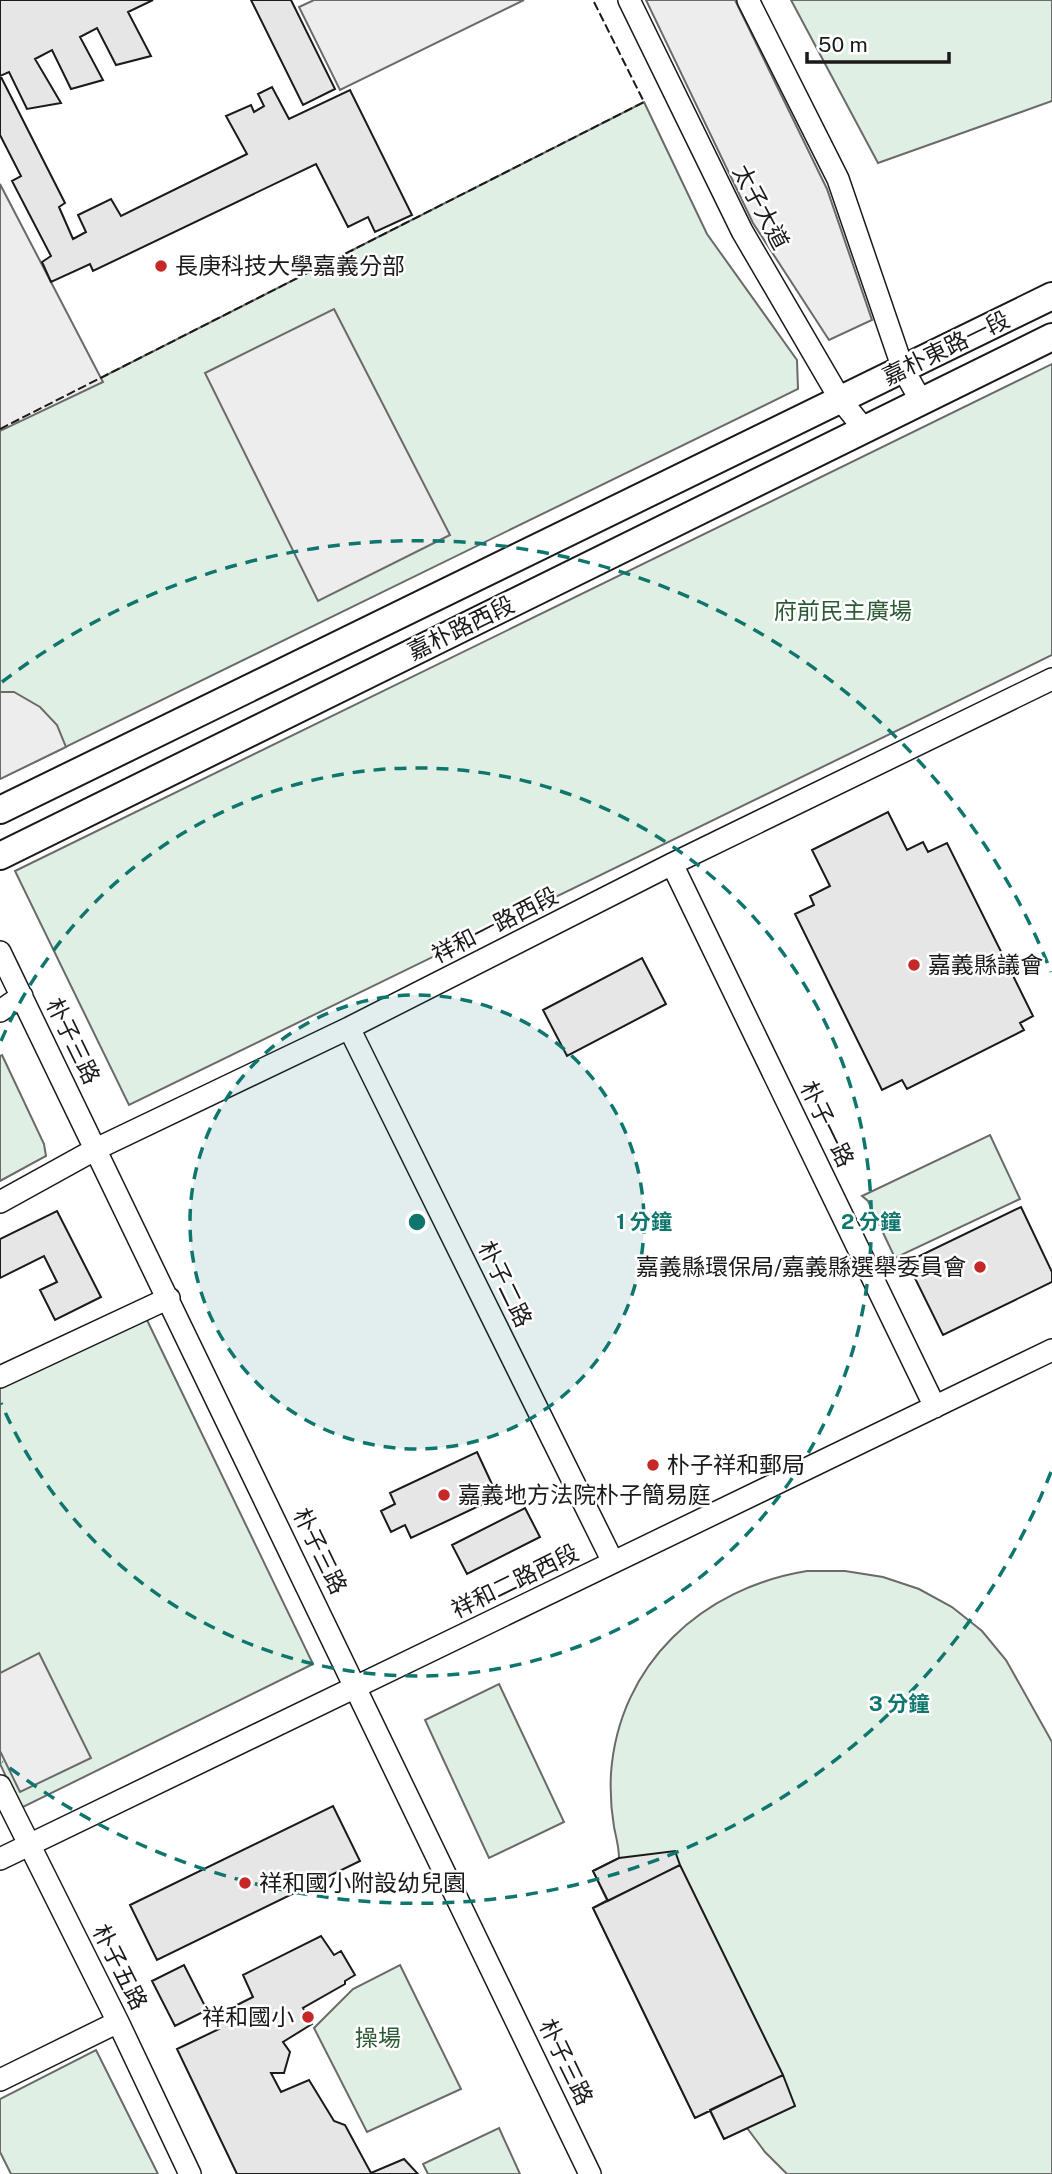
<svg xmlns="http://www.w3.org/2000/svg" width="1052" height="2174" font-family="'Public Sans','Noto Sans TC',sans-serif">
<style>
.green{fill:#e0efe3;stroke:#6a6a6a;stroke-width:2}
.parking{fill:#ededed;stroke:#6a6a6a;stroke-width:2}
.building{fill:#e6e6e6;stroke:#1a1a1a;stroke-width:2}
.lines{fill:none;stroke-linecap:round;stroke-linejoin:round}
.minor-casing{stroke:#1a1a1a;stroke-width:24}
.major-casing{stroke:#1a1a1a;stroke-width:30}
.minor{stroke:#fff;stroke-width:21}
.major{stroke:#fff;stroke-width:26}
.fence{stroke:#1a1a1a;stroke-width:2;stroke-dasharray:9 3.5;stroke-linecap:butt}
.ring{fill:none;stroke:#0f766e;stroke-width:3.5;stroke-dasharray:12 9}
.poi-dot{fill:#c62828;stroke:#fff;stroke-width:2.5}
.labels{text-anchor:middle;stroke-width:5;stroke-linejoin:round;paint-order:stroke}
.street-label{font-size:23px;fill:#1a1a1a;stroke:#fff}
.poi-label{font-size:23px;fill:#1a1a1a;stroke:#fff;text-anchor:start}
.park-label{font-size:23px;fill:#2b5a34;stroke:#fff}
.centre{fill:#0f766e;stroke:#fff;stroke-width:3.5}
.ring-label{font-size:21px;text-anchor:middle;font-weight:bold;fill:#0f766e;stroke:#fff;stroke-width:5;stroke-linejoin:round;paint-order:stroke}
</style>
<rect width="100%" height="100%" fill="#fff"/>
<!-- green -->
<path class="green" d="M791,0H1052V101L878,163Z
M644,102L707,234L797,360L798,389L0,779V429Z
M1052,364V655L129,1105L15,871Z
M2,1055L44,1144L46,1156L0,1181V1056Z
M990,1135L1020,1199L895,1258L868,1201L862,1196Z
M146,1318L313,1664L21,1808L0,1764V1388Z
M807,1571H845L883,1577L919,1589L952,1607L982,1631L1006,1660L1052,1742V2174H787L765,2152L747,2128L724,2139L710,2111L695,2118L593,1908L607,1900L593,1871L619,1858C619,1847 616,1837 614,1827C611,1809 610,1791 611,1773C619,1664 702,1588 807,1571Z
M499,1684L564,1822L489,1858L425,1720Z
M400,1965L461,2089L367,2132L314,2028L353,1989Z
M96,2050L158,2174H11L0,2152V2099Z
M499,2128L520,2174H428L423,2164Z"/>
<!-- parking -->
<path class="parking" d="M314,0H524L340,90L299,7Z
M646,0H735L827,189L872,320L829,340L753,223Z
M0,184L103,382L0,431Z
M334,309L450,535L318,601L205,373Z
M0,692H14L40,707L57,725L66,747L0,779Z
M39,1653L91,1758L20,1792L0,1751V1673Z"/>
<!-- building -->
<path class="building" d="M0,0H153L128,12L151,56L116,65L97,28L80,37L103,80L71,89L52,50L35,59L61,103L27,109L9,72L0,76Z
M251,0H291L335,89L303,105Z
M0,75L65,203L59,207L73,239L86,232L78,215L111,199L121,216L247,154L226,116L251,105L254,112L264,106L258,94L272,87L289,119L350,90L412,215L375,232L368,217L348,227L316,164L93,271L90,264L51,282L42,262L51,256L12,181L21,176L0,135Z
M888,812L907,850L923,842L928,852L947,843L1033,1016L1020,1023L1024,1030L907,1089L902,1080L882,1090L795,914L814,905L810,896L830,886L812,850Z
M642,958L666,1004L567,1056L543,1010Z
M1021,1207L1052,1272V1282L943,1335L907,1262Z
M57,1211L101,1297L55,1320L40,1290L57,1282L44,1256L0,1278V1239Z
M477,1452L498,1497L411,1538L405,1525L391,1532L381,1511L395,1504L390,1493Z
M525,1508L540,1537L467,1574L452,1545Z
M333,1806L360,1861L157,1960L130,1905Z
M675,1851L680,1865L608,1901L593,1871L619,1858Z
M680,1865L783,2075L695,2118L593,1908Z
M321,1936L334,1955L341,1951L355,1975L345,1981V1984L303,2008L312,2024L283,2042L290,2052L284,2073H271L281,2092L309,2080L334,2121L345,2125L371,2173L404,2159L418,2174H237L177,2049L219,2029L213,2017L253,1997L243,1975Z
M184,1965L207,2010L175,2026L152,1981Z
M783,2075L795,2106L724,2139L710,2110Z"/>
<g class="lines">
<!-- minor casing -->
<g class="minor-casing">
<path id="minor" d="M629,0L742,231L840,399L864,429
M748,0L838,179L903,369L921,401
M672,864L935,1407
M0,952L590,2174
M0,1011L22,996
M349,1028L613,1562
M0,1202L96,1149L349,1028L672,864L1052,679
M0,1377L169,1298
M0,1786L118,2022L190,2174
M0,1859L1052,1350
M0,2080L118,2022"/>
</g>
<!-- major casing -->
<g class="major-casing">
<path id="major" d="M0,810L1052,296
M0,856L1052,337"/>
</g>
<!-- minor -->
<use href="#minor" class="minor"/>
<!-- major -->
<use href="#major" class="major"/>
<!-- fence -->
<path class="fence" d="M0,429L644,102L593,0"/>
</g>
<!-- distance rings -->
<circle cx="417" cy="1222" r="227" fill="#0f766e" fill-opacity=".12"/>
<g class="ring">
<circle cx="417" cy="1222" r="227"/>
<path d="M1 1041A454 454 0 1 1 1 1403"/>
<path d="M1051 1472A681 681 0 0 1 2 1762M2 682A681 681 0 0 1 1051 972"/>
</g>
<!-- markers -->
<g class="poi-dot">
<circle cx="161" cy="266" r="7"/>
<circle cx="914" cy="965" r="7"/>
<circle cx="980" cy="1267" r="7"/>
<circle cx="653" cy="1465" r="7"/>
<circle cx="444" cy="1495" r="7"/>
<circle cx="245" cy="1883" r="7"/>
<circle cx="308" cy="2017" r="7"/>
</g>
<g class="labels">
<!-- street labels -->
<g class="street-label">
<text transform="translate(761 207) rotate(62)" y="8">太子大道</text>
<text transform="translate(946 348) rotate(-26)" y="8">嘉朴東路一段</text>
<text transform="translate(461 628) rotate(-26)" y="8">嘉朴路西段</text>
<text transform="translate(495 925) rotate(-27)" y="8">祥和一路西段</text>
<text transform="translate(73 1041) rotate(64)" y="8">朴子三路</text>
<text transform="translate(827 1124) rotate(64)" y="8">朴子一路</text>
<text transform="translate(505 1284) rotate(64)" y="8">朴子二路</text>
<text transform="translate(320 1551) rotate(64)" y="8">朴子三路</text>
<text transform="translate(515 1581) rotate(-26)" y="8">祥和二路西段</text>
<text transform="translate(120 1967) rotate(63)" y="8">朴子五路</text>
<text transform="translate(566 2062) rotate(64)" y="8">朴子三路</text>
</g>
<!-- poi labels -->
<g class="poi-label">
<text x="175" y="274">長庚科技大學嘉義分部</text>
<text x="928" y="973">嘉義縣議會</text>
<text x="966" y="1275" text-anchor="end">嘉義縣環保局/嘉義縣選舉委員會</text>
<text x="667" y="1473">朴子祥和郵局</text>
<text x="458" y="1503">嘉義地方法院朴子簡易庭</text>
<text x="259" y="1891">祥和國小附設幼兒園</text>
<text x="294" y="2025" text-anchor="end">祥和國小</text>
</g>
<!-- park labels -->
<g class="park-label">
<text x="843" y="619">府前民主廣場</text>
<text x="378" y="2046">操場</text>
</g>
</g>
<circle cx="417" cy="1222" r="10" class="centre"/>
<g class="ring-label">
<text x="644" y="1229">1 分鐘</text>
<text x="871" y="1229">2 分鐘</text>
<text x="899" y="1711">3 分鐘</text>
</g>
<!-- scale -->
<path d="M807 52v10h142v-10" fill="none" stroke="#1a1a1a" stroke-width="3.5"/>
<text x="818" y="52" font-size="21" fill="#1a1a1a" stroke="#ffffff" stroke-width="5" paint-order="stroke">50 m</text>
</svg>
